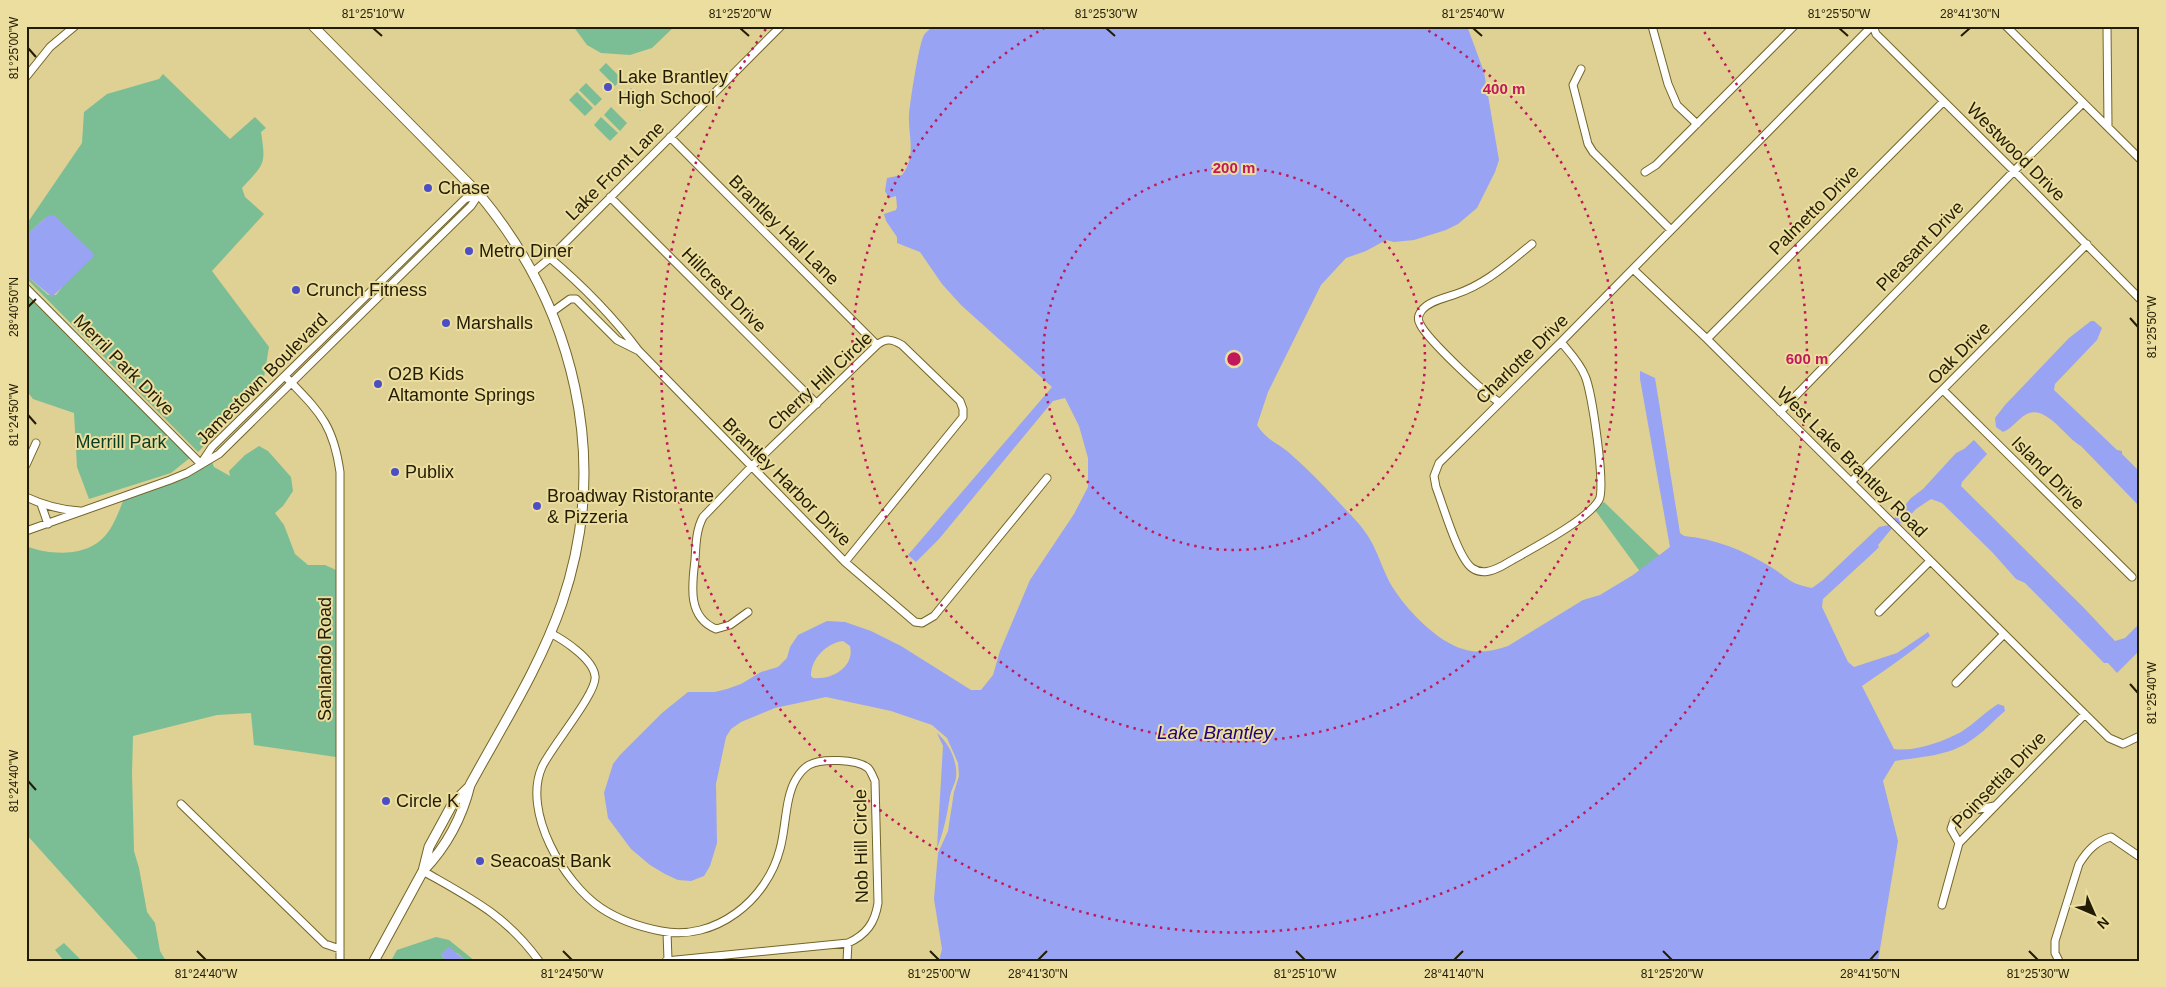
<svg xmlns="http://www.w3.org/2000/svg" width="2166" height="987" font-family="Arial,sans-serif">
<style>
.green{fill:#7bbe95}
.water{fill:#98a3f3;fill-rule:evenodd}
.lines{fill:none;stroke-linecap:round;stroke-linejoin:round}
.minor-casing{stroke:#736529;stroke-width:9}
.major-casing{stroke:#736529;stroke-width:11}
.minor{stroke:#fff;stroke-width:7}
.major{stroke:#fff;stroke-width:9}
.ticks{fill:none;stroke:#221c04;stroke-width:2}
.ring{fill:none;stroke:#c2185b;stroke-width:2.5;stroke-dasharray:2.5 5}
.poi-dot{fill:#4c4ec4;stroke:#ecde9f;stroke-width:2}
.labels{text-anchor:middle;stroke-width:4;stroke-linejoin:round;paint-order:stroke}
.poi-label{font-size:18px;fill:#221c04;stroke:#ecde9f;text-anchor:start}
.street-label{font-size:18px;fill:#221c04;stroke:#ecde9f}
.park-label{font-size:18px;fill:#083c23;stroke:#ecde9f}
.water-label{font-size:19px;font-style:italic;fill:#20027c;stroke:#ecde9f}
.centre{fill:#c2185b;stroke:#ecde9f;stroke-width:2.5}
.ring-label{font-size:15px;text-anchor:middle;font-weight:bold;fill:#c2185b;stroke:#ecde9f;stroke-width:4;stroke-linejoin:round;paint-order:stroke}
.neatline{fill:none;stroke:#221c04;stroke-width:2}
.ticks-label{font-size:12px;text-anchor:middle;fill:#221c04}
</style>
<rect width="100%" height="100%" fill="#dfd093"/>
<!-- green -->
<path class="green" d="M573,26H675L652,48L630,55L601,53L587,45Z
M606,63L622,79L615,86L599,70Z
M163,74L230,139L255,117L266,128L261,132C266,165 265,163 242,188L245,197L264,214L212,271L269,347L262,389C247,398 226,410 215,426C209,436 208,443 198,452L26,278V275L48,295H56L62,287L45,218L26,236V225L82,143L84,112L107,94L159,79Z
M586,83L602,99L595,106L579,90Z
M631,88L647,104L640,111L624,95Z
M577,92L593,108L585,116L569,100Z
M611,107L627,123L620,131L604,115Z
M601,117L618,133L610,141L594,125Z
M26,282L196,453L171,473L89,499L77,467L74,413L33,399L26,390Z
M259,446L268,451L291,477L293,491L283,506L275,513L284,525L295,554L308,565H325L336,570V757L254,745L251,713L217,715L133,736L132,773L134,851L139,868L147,912L155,923L160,951L166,961H140L26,834V546C49,555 83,557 102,539C112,530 118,514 123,501L189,476L212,462L214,467L230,476L229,471L245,455Z
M1604,502L1666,562L1644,577L1595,510Z
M436,937L449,940L475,961H466L457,953L441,954L446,961H391L397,950Z
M64,943L79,958L81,961H64L55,950Z"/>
<!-- water -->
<path class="water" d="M933,26H1467L1484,72L1499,160L1495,172L1477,208L1458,224L1446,230L1414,240L1394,242L1386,240L1366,251L1346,258L1321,285L1268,392L1257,425C1266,439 1274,441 1287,451C1308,469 1328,490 1346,510C1356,520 1366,531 1372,543C1380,558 1385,577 1395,591C1409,612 1438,642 1463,649C1478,654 1493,651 1508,646L1583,600L1600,595L1633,575L1670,547L1640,379V371L1655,378L1680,533L1684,536C1716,539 1743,550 1771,567C1788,578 1789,584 1812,588L1823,580L1879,527L1889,525L1911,498L1923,489L1956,453L1964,449L1974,440L1987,454L1962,482L1961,486L2084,608L2115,641L2125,638L2140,623V650L2117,673L2108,663H2104L2025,583L2016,579L1993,553L1942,503L1931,499L1916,509L1903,523C1893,523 1886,537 1878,545L1879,547L1874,552L1823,599L1822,607L1848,662L1854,667L1897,653L1928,632L1930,636C1909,654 1885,670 1862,686L1894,749C1915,752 1942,742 1961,732C1974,724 1985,712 1998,704L2004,706L2005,711C1993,721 1983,733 1970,741C1949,756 1920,757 1895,761L1883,781L1898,841L1878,961H939L942,949L934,899L938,853L948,831L954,792L959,776L958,763L947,738L932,725L891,711L826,697L775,708L741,722L731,729L726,737L723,751L716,784L717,843L710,866L704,876L691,881L678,880L665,874L650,865L631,849L608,818L604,793L613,764L620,755L662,713L688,692H715L727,689L741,684L761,672L778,667L787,658L790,647L798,635L827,621L845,622L871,631L901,646L971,690H981L993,675L1000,651L1030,580L1074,514L1088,487V458L1079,426L1065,398L1053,401L939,539L916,562L908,555L1052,387L961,305L942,284L920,252L897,243V237L886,221L884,214L896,210L897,207L896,196L889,198L885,191L887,178L902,175C917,155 908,137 909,115C910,102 919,43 924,35C926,32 930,29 933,26ZM843,641L850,646C855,667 832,680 813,678L811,676C811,658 827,643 843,641Z
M51,215L55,216L93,253V257L52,297L26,275V236L45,218Z
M2091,321H2094L2102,328L2097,340L2055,384L2054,390L2117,450L2122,451V454L2140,472V507L2081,446C2065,437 2048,407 2029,413C2019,417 2013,428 2003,432L1996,427L1995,418L2005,405L2069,338Z
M937,733C949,743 958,762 956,778C955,784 951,790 950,796C947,815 944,831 937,848L943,746Z
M449,947L466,961H446L441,954Z"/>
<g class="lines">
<!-- minor casing -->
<g class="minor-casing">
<path id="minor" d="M1652,26L1668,84L1677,105L1697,124
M1873,26L1876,34L2014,171L2140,299
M2006,26L2140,159
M2107,26L2108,126
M1581,69L1573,85L1588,144L1593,152L1671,230
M26,77L50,47L75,26
M670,137L877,345
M1645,172L1656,165L1794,26
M610,197L817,404
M550,258C582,285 614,318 639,351L845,562L915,622L922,623L934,616L1047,478
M1633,269L1707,339L2109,738L2123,744L2140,736
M533,272L550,258L781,26
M26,288L201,464
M552,312L570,299H576L617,340L637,350
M1707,339L1943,102
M1561,342C1570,353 1580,363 1585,376C1592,391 1606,488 1599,500C1586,522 1525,552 1502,566C1492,571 1482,575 1472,568C1458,558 1443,505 1436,487L1434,476L1439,463L1561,342L1872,26
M285,376C318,411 333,422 340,472V961
M1943,390L2132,577
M1499,402C1484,393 1427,339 1420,324C1417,319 1418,315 1422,310C1429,301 1445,298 1456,294C1486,284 1507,264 1532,244
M1780,412L2014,171L2083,103
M202,462L212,447L465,199L479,194
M26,465L36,443
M1851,482L2087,244
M26,497C43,505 61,510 80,511
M41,504L48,524
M26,531L170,480L187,473L219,454L471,206L479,194
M748,612L730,625L716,629C687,617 692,585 695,560C696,545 696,530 703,517L751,467L877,345C886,338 892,339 902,345L960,401L963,409V417L845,562
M1879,612L1930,561
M550,633C564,640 593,659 595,676C598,692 551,747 542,767C522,812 564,883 601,908C619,920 640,927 661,931C715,942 767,900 780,849C786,828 785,797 796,779C799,774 804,768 809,765C821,758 857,759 868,768C871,771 873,777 875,781L878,903C875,923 866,935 848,943L666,961
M1956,683L2004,634
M181,804L325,944L340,949
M1959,843L1951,829L1954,820L1974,810L1994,806
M423,871C470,898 506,915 539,961
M1942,905L1959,843L2085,714
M667,932L668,960
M847,961L848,943
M2059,961L2055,953V941L2079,864C2087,851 2096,841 2111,837L2140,857"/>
</g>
<!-- major casing -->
<g class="major-casing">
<path id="major" d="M313,26L479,194C575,309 611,459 562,603C540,667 502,726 470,785C462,818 446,847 423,871
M374,961L423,871L429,847L453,803L469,787"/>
</g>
<!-- minor -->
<use href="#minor" class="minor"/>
<!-- major -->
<use href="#major" class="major"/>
</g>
<!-- ticks -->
<path class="ticks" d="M373,28L382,36M740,28L749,36M1106,28L1115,36M1473,28L1482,36M1839,28L1848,36M1961,36L1970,28M28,48L36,57M28,307L36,299M2130,318L2138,327M28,415L36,424M2130,684L2138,693M28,781L36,790M197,951L206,960M563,951L572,960M930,951L939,960M1296,951L1305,960M1663,951L1672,960M2029,951L2038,960M1038,960L1047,951M1454,960L1463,951M1870,960L1878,951"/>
<!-- distance rings -->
<g class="ring">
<circle cx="1234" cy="359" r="191"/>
<path d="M1422 27A382 382 0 1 1 1046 27"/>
<path d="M1700 26A573 573 0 1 1 768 26"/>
</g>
<!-- markers -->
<g class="poi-dot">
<circle cx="608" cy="87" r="5"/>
<circle cx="428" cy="188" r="5"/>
<circle cx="469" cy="251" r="5"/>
<circle cx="296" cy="290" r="5"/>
<circle cx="446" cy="323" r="5"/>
<circle cx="378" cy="384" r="5"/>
<circle cx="395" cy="472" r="5"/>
<circle cx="537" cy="506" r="5"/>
<circle cx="386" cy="801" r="5"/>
<circle cx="480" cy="861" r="5"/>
</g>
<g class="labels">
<!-- poi labels -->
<g class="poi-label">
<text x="618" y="83">Lake Brantley<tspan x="618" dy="21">High School</tspan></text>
<text x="438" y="194">Chase</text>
<text x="479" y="257">Metro Diner</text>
<text x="306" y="296">Crunch Fitness</text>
<text x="456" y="329">Marshalls</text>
<text x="388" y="380">O2B Kids<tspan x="388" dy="21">Altamonte Springs</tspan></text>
<text x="405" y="478">Publix</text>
<text x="547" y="502">Broadway Ristorante<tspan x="547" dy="21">&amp; Pizzeria</tspan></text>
<text x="396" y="807">Circle K</text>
<text x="490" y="867">Seacoast Bank</text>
</g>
<!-- street labels -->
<g class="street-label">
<text transform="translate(2016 152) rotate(45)" y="6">Westwood Drive</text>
<text transform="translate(615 171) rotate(-45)" y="6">Lake Front Lane</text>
<text transform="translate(1814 210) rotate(-45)" y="6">Palmetto Drive</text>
<text transform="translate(784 230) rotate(45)" y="6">Brantley Hall Lane</text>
<text transform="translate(1920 246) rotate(-46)" y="6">Pleasant Drive</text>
<text transform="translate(724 290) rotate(45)" y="6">Hillcrest Drive</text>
<text transform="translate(1959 353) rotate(-45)" y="6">Oak Drive</text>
<text transform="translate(1522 359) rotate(-44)" y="6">Charlotte Drive</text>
<text transform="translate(124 365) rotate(45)" y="6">Merril Park Drive</text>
<text transform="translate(262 379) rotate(-45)" y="6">Jamestown Boulevard</text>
<text transform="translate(820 381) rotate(-43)" y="6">Cherry Hill Circle</text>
<text transform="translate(1852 462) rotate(45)" y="6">West Lake Brantley Road</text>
<text transform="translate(2048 473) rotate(45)" y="6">Island Drive</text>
<text transform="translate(787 482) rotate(45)" y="6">Brantley Harbor Drive</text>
<text transform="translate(325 659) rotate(-90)" y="6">Sanlando Road</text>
<text transform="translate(1999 780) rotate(-46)" y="6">Poinsettia Drive</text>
<text transform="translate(861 846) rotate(-91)" y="6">Nob Hill Circle</text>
</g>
<!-- park labels -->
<g class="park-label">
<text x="121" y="448">Merrill Park</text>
</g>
<!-- water labels -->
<g class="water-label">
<text x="1215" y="739">Lake Brantley</text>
</g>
</g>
<circle cx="1234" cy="359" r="8" class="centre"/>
<g class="ring-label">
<text x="1504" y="94">400 m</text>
<text x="1234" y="173">200 m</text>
<text x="1807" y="364">600 m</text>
</g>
<!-- border -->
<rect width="2166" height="987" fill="none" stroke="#ecde9f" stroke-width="55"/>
<!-- north arrow -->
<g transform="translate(2094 914) rotate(135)" stroke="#ecde9f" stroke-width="4" paint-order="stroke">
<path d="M0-4L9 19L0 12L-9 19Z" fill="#221c04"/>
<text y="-8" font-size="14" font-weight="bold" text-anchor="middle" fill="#221c04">N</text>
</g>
<rect x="28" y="28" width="2110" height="932" class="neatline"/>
<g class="ticks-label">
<text x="373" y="18">81°25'10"W</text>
<text x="740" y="18">81°25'20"W</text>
<text x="1106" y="18">81°25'30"W</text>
<text x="1473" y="18">81°25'40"W</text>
<text x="1839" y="18">81°25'50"W</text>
<text x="1970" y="18">28°41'30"N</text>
<text transform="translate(14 48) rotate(-90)" y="4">81°25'00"W</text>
<text transform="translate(14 307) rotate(-90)" y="4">28°40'50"N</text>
<text transform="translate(2152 327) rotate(-90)" y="4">81°25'50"W</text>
<text transform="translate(14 415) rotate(-90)" y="4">81°24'50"W</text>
<text transform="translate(2152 693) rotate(-90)" y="4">81°25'40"W</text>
<text transform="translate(14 781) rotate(-90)" y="4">81°24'40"W</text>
<text x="206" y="978">81°24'40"W</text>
<text x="572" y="978">81°24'50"W</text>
<text x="939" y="978">81°25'00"W</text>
<text x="1038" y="978">28°41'30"N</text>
<text x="1305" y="978">81°25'10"W</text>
<text x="1454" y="978">28°41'40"N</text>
<text x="1672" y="978">81°25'20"W</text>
<text x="1870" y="978">28°41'50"N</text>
<text x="2038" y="978">81°25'30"W</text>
</g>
</svg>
